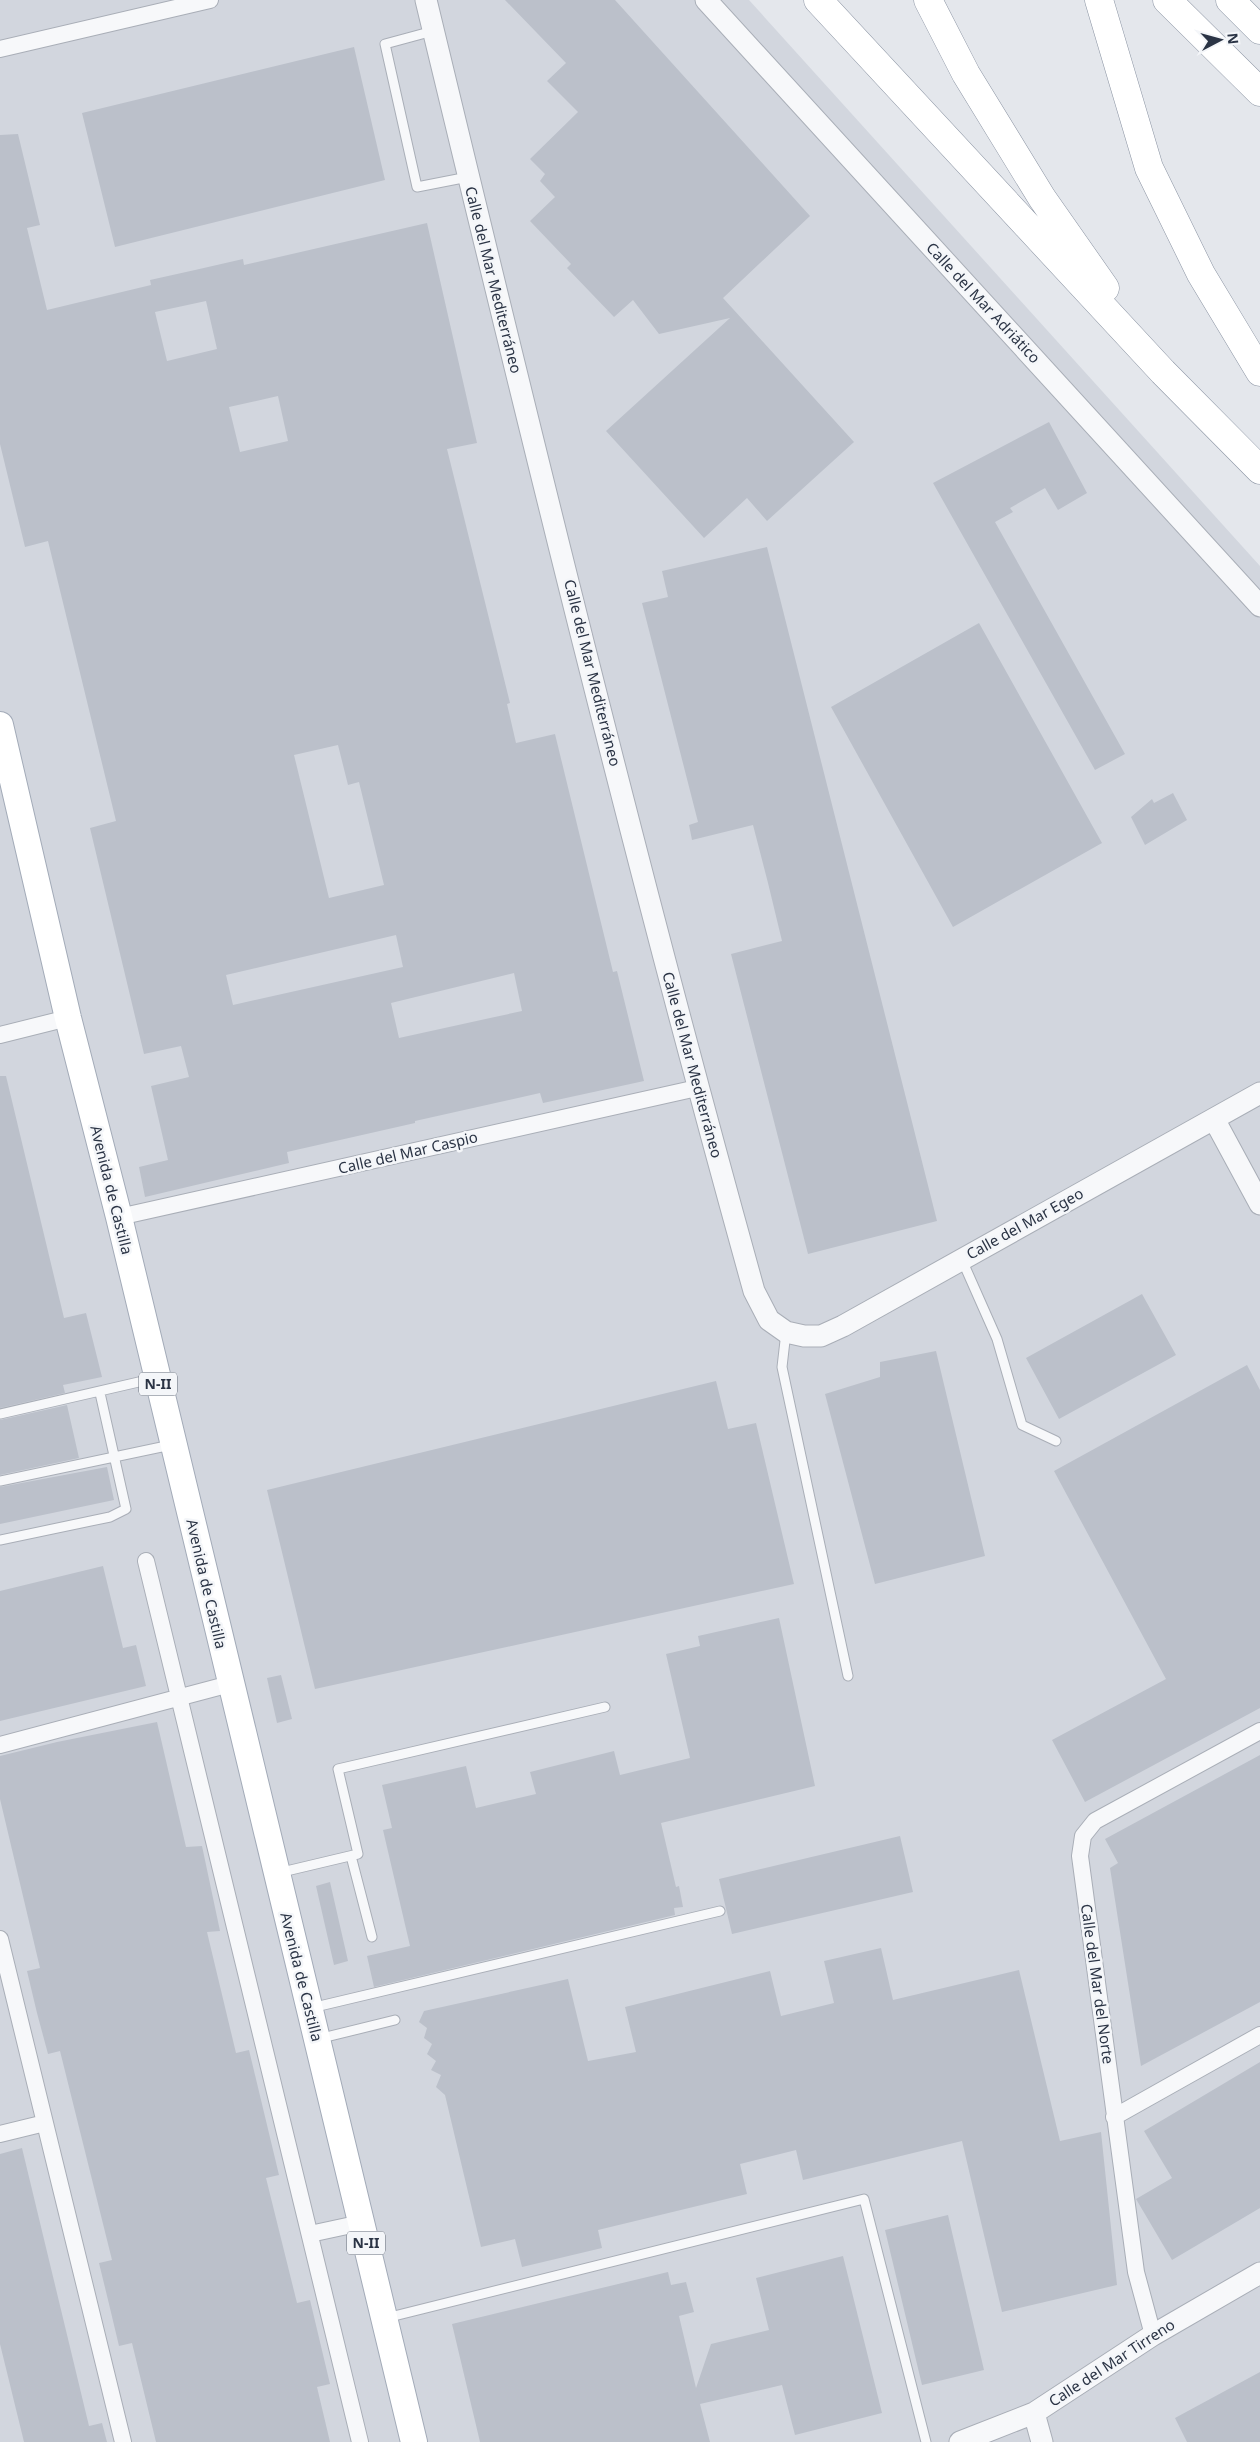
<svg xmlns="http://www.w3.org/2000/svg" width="1260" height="2442" font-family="'Noto Sans',sans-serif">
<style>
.built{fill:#d2d6de}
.building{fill:#bbc0ca;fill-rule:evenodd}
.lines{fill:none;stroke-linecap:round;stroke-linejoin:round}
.service-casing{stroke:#a9aeb7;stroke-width:11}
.minor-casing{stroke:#a9aeb7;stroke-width:18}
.tertiary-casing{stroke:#a9aeb7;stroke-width:23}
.primary-casing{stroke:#a3abb8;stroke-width:28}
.motorway-casing{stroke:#8b94a3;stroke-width:29}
.service{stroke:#f7f8fa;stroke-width:9}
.minor{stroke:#f7f8fa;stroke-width:16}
.tertiary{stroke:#f7f8fa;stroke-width:21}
.primary{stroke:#fff;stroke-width:26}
.motorway{stroke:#fff;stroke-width:28}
.labels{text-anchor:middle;stroke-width:5;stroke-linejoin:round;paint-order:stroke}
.shield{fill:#f4f6f9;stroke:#676e7b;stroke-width:1}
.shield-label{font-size:14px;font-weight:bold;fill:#2b3445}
.street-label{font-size:15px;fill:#2b3445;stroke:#f4f6f9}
</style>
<rect width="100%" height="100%" fill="#e4e7ec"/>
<!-- built -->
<path class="built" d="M0,0H749L1260,566V2442H0Z"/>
<!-- building -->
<path class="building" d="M505,0H615L810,216L723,298L854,442L767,521L747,498L704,538L606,431L730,318L659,334L633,300L614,317L567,268L571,264L530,221L555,197L540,181L545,174L530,159L578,112L547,81L566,63Z
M354,47L385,180L115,247L82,113Z
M18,134L40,225L27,228L47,310L151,285L150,280L195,270L243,259L244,265L427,223L477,443L447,449L510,703L507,704L516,743L555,734L613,972L617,971L644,1081L543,1103L540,1093L415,1121V1123L287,1152L289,1163L145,1197L139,1167L168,1160L151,1086L189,1077L181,1046L144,1054L90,828L116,821L48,541L25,547L0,444V135ZM206,301L217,349L167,361L155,312ZM278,396L288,441L240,452L229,407ZM338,745L348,785L359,782L384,885L329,898L294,755ZM396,935L403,967L233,1005L226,975ZM514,973L522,1011L399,1038L391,1003Z
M1049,422L1087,493L1058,510L1045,488L1010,508L1013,512L995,522L1125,754L1095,770L933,483Z
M767,547L937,1221L808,1254L731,954L782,941L768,883L753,825L692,840L689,825L698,822L642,603L668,597L662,571Z
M979,623L1102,843L953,927L831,707Z
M1173,793L1187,820L1145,845L1131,817L1152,799L1154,803Z
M0,1076H6L64,1318L86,1313L102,1377L63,1385L65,1393L0,1408Z
M1142,1294L1176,1355L1059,1419L1026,1358Z
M936,1351L985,1556L875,1584L825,1394L880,1377V1362Z
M1247,1365L1260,1390V1708L1085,1802L1052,1740L1166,1679L1054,1471Z
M716,1381L728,1429L756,1423L794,1584L315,1689L267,1490Z
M67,1405L79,1458L0,1475V1420Z
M107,1467L114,1500L0,1524V1487Z
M103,1566L123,1648L136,1645L146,1686L0,1721V1591Z
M779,1618L815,1786L661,1823L676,1887L679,1886L683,1907L674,1908L675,1915L374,1987L367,1956L410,1946L383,1830L392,1828L382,1785L466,1766L476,1808L536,1794L530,1772L614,1751L620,1775L690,1758L666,1654L700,1646L698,1636Z
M281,1675L292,1719L277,1723L267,1678Z
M157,1722L186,1847L202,1846L220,1931L207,1932L236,2053L249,2050L279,2175L266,2178L297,2303L310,2300L330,2384L317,2387L330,2442H156L132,2343L119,2346L109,2304L99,2263L112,2260L60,2051L48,2054L37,2013L27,1971L40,1968L0,1799V1756L57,1742Z
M1260,1755V2002L1141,2066L1110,1868L1118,1863L1105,1839Z
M900,1836L913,1892L732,1934L719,1879Z
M330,1882L348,1961L334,1965L316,1886Z
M881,1948L893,2000L1019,1970L1060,2141L1101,2132L1117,2285L1002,2312L962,2141L803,2180L796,2150L740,2164L747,2194L598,2230L602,2248L522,2267L515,2239L481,2247L445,2095L436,2087L441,2075L431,2070L436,2061L427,2054L432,2044L424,2038L427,2028L419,2022L424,2011L568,1979L588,2061L636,2052L625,2007L770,1971L781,2016L834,2003L824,1961Z
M1260,2062V2208L1172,2260L1136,2199L1172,2178L1144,2131Z
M22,2148L89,2426L102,2423L107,2442H24L0,2344V2154Z
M948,2215L984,2370L922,2385L885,2230Z
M843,2256L882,2413L795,2435L782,2385L700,2404L710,2442H480L452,2324L668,2272L671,2285L686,2282L694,2312L679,2316L696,2388L711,2344L769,2330L756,2278Z
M1260,2372V2442H1187L1175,2418Z"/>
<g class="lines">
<!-- service casing -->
<g class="service-casing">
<path id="service" d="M433,31L385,44L417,187L468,177
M962,1260L997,1339L1022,1425L1056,1441
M786,1332L782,1367L848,1676
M0,1414L156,1378
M0,1481L171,1445
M0,1540L110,1517L126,1509L100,1393
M351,1856L372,1937
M278,1873L358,1854L338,1769L605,1707
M311,2008L720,1911
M318,2039L395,2020
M386,2318L864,2199L926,2442"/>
</g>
<!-- minor casing -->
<g class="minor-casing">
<path id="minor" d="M0,49L210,0
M0,1035L68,1018
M119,1217L697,1088
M146,1561L360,2442
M0,1745L230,1684
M0,1939L123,2442
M1114,2117L1260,2035
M0,2134L45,2123
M310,2234L361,2223
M1153,2335L1136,2272L1080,1856L1083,1836L1095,1821L1260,1731"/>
</g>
<!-- tertiary casing -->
<g class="tertiary-casing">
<path id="tertiary" d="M426,0C530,432 635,863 754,1291L769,1320L786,1332L804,1336H821L843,1326L1260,1093
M706,0L1260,606
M1214,1119L1260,1204
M1034,2413L1042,2442
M960,2442L1034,2413L1153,2335L1260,2273"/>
</g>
<!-- primary casing -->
<g class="primary-casing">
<path id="primary" d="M0,725L68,1018L119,1217L414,2442"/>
</g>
<!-- motorway casing -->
<g class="motorway-casing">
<path id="motorway" d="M818,0L1163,372L1260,470
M928,0L966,74L1042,198L1105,288
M1099,0L1149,168L1201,274L1260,372
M1167,0L1260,92
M1230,0L1260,30"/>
</g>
<!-- service -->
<use href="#service" class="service"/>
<!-- minor -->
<use href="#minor" class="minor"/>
<!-- tertiary -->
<use href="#tertiary" class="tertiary"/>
<!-- primary -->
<use href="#primary" class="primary"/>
<!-- motorway -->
<use href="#motorway" class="motorway"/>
</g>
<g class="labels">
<!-- shield labels -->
<g class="shield">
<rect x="139" y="1372.5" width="38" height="23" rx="4"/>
<rect x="347" y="2231.5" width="38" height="23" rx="4"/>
</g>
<g class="shield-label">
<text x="158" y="1389">N-II</text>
<text x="366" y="2248">N-II</text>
</g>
<!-- street labels -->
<g class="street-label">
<text transform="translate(493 280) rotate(76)" y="5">Calle del Mar Mediterráneo</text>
<text transform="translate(983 303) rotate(47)" y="5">Calle del Mar Adriático</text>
<text transform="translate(592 673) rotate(76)" y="5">Calle del Mar Mediterráneo</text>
<text transform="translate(692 1065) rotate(75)" y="5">Calle del Mar Mediterráneo</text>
<text transform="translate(408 1153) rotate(-13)" y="5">Calle del Mar Caspio</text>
<text transform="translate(111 1190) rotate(76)" y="5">Avenida de Castilla</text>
<text transform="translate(1025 1224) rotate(-29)" y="5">Calle del Mar Egeo</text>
<text transform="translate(206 1584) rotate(77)" y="5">Avenida de Castilla</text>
<text transform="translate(301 1977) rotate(76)" y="5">Avenida de Castilla</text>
<text transform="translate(1097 1984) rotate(82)" y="5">Calle del Mar del Norte</text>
<text transform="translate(1112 2363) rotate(-33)" y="5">Calle del Mar Tirreno</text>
</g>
</g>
<!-- north arrow -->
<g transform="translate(1220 40) rotate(84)" stroke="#f4f6f9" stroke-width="4" paint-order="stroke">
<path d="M0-4L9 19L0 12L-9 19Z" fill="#2b3445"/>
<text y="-8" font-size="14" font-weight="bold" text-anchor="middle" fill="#2b3445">N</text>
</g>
</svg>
